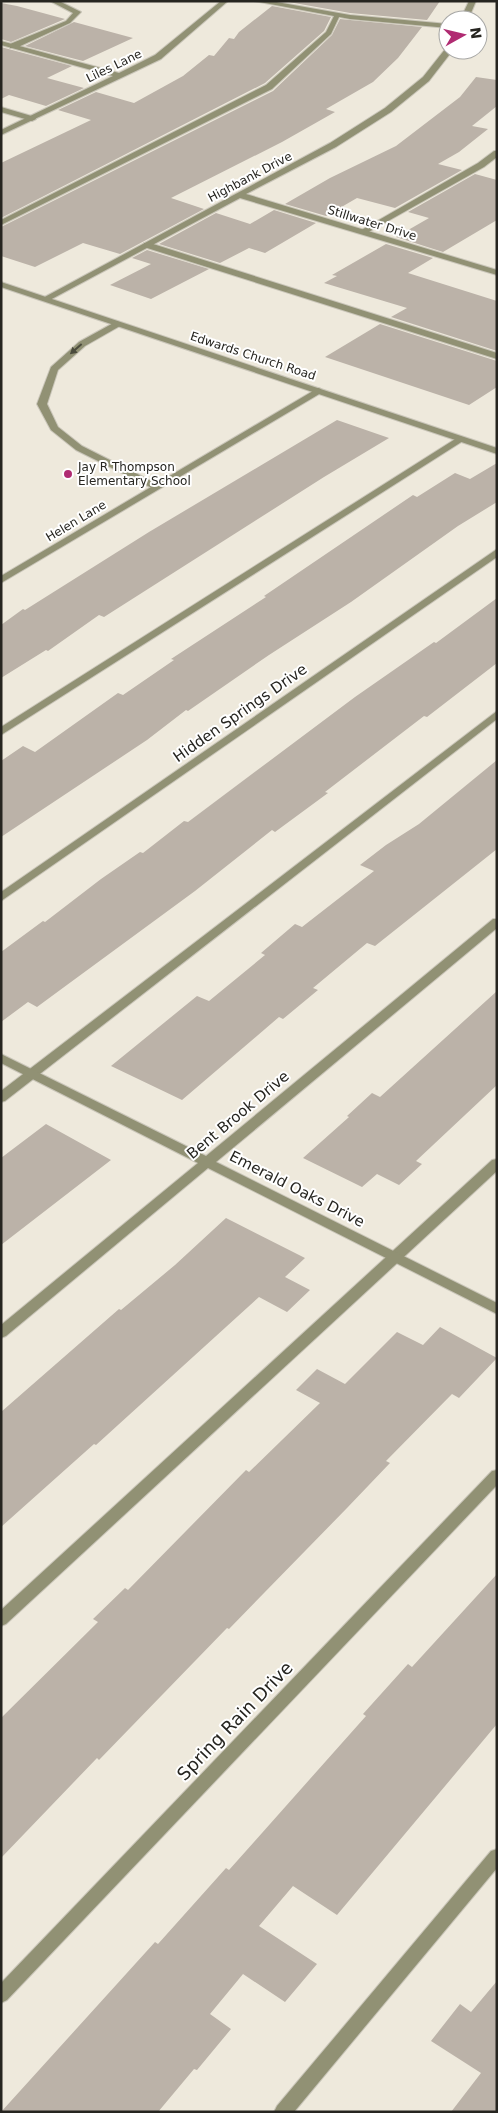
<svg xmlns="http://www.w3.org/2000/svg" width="498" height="2113" font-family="'DejaVu Sans',sans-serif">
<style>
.building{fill:#bbb2a8}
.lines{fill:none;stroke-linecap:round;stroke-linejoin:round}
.service-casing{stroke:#cac6ba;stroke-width:2}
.minor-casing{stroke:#cac6ba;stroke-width:2}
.tertiary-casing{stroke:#cac6ba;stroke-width:2}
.service{fill:#919174;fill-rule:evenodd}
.minor{fill:#919174;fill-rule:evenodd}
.tertiary{fill:#919174;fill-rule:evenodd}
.oneway{fill:#4b4b3d}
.poi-dot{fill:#b02b72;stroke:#fff;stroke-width:2}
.labels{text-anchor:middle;stroke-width:4;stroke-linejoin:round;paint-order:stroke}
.far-street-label{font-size:12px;fill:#262520;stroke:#fff}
.far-poi-label{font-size:12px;fill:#262520;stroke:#fff;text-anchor:start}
.street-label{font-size:15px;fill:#262520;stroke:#fff}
.near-street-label{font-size:18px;fill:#262520;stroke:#fff}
</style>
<rect width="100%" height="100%" fill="#eee9dc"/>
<!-- building -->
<path class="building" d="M283,1H440L427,20L350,13Z
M1,3L17,6L65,19L11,42L1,39Z
M272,6L331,17L324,31L265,83L1,218V163L91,120L58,110L96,92L134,103L183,76L209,55L214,56L229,38L234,39L239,32Z
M340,19L422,27L398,58L373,82L326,109L335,112L282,142L171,198L204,209L120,254L83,243L35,267L1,256V227L273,91L332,35Z
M74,22L133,38L83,61L25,46Z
M1,47L72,66L47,78L84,88L46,106L9,95L1,99Z
M476,77L497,80V106L472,126L488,129L459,152L438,164L462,170L395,208L357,198L326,216L285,204L330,178L396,146L460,97Z
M475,174L497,180V220L443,252L396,237L429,218L408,212Z
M274,210L316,223L265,253L249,248L220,263L159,244L216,213L250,224Z
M386,244L433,258L408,273L497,301V351L391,317L407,308L324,283L337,276L332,275Z
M147,250L209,269L151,299L110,285L151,264L132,258Z
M380,324L497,361V387L469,405L325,357Z
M337,420L389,438L324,477L104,617L99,615L48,651L46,650L1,678V625L23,609L25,610L149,532Z
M497,463V502L458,526L351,602L269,655L188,711L186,710L147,740L1,837V761L23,746L35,752L118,693L123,695L174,660L171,659L266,597L264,596L413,495L417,497L455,473L470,479Z
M497,598V663L427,717L424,716L325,792L328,793L275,832L272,830L195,891L71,982L37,1007L28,1002L1,1022V952L43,921L45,922L101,879L140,852L143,853L184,821L188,822L355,697L434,642L436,643Z
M497,760V849L375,946L367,943L313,988L318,990L283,1019L279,1017L182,1100L111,1066L197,996L209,1001L265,955L261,953L295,924L302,927L374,871L360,865L386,845L419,824Z
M497,991V1085L416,1161L422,1164L399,1185L377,1174L362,1187L303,1158L349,1117L347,1116L372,1093L380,1097Z
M46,1124L111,1160L1,1245V1158Z
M226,1218L305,1258L285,1277L310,1290L287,1312L259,1297L96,1445L94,1444L1,1527V1412L119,1309L121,1310L175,1265Z
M440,1327L497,1358L459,1398L452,1394L386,1461L390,1463L347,1508L229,1629L227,1628L99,1760L97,1758L1,1858V1718L98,1622L93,1619L125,1588L128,1590L246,1470L249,1472L320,1403L296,1390L317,1369L345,1384L397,1332L423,1345Z
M497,1574V1724L337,1915L293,1886L259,1926L317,1964L285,2002L243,1974L210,2014L231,2029L197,2070L194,2069L158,2112H1L155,1942L158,1944L226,1868L229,1870L366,1716L363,1714L408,1664L412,1667Z
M497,1981V2112H451L481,2073L431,2041L460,2004L471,2012Z"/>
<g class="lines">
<!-- service casing -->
<g class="service-casing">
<path id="service" d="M50,1H59L81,12L70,23L16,48H10V44L66,21L73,13Z
M335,14L340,15L331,34L272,89L1,225V220L266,85L326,32Z
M1,107L35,117L36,119L32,121L1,112Z
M494,151H497V157L484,167L365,234L358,232L478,163Z
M144,243H150L497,353V359L144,247Z
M117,321L121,324L120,326L85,346L58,370L47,404L58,427L82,446L159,485L161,487L156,490L76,450L51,430L37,404L51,367L79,342Z
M460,436L465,439L463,441L1,735V727Z
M497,711V719L5,1101L1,1102V1091Z
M497,1159V1171L6,1624L1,1626V1610L492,1160Z
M497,1849V1868L294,2112H274L277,2106L491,1851Z"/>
</g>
<!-- minor casing -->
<g class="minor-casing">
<path id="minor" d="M221,1H228L161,59L1,135V130L113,76L1,45V41L119,73L155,55Z
M254,1H271L350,15L448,24V28L350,19Z
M469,1H476L468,20H460Z
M446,48L453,50L429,81L391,112L336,147L246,194L497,270V275L240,198L48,301L41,299L330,143L385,108L423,77Z
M318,388L321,389V393L1,583V576Z
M497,549V557L1,901V892Z
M493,919H497V928L216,1162L497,1303V1314L208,1168L6,1336L1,1338V1325L198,1163L1,1063V1054L206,1156Z
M497,1470V1485L7,2000L1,2003V1983L492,1471Z"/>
</g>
<!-- tertiary casing -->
<g class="tertiary-casing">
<path id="tertiary" d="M1,282L497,448V454L1,287Z"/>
</g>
<!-- service -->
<use href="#service" class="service"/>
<!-- minor -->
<use href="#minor" class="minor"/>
<!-- tertiary -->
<use href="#tertiary" class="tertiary"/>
</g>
<!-- one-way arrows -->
<defs><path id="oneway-solid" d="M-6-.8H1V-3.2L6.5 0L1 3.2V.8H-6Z" transform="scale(1.25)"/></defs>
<use class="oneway" href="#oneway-solid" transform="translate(76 349) rotate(139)"/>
<!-- markers -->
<circle class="poi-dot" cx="68" cy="474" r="5"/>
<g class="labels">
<!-- far-street labels -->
<g class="far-street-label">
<text transform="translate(114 66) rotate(-26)" y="4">Liles Lane</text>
<text transform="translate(250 177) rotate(-28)" y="4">Highbank Drive</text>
<text transform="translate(372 223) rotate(17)" y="4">Stillwater Drive</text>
<text transform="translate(253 356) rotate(18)" y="4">Edwards Church Road</text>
<text transform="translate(76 521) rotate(-31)" y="4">Helen Lane</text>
</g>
<!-- far-poi labels -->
<g class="far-poi-label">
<text x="78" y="471">Jay R Thompson<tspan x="78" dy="14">Elementary School</tspan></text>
</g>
<!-- street labels -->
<g class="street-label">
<text transform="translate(240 713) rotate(-35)" y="5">Hidden Springs Drive</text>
<text transform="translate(238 1115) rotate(-40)" y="5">Bent Brook Drive</text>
<text transform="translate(297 1189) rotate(27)" y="5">Emerald Oaks Drive</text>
</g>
<!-- near-street labels -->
<g class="near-street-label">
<text transform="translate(235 1721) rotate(-46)" y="6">Spring Rain Drive</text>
</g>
</g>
<!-- border -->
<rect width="498" height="2113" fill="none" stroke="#262520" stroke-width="5"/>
<!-- north arrow -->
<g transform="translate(463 35) rotate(82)"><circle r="24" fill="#ffffff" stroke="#a8a8a6"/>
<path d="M0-4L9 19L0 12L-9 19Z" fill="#b02b72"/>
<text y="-8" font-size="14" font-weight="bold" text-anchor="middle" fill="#262520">N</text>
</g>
</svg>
